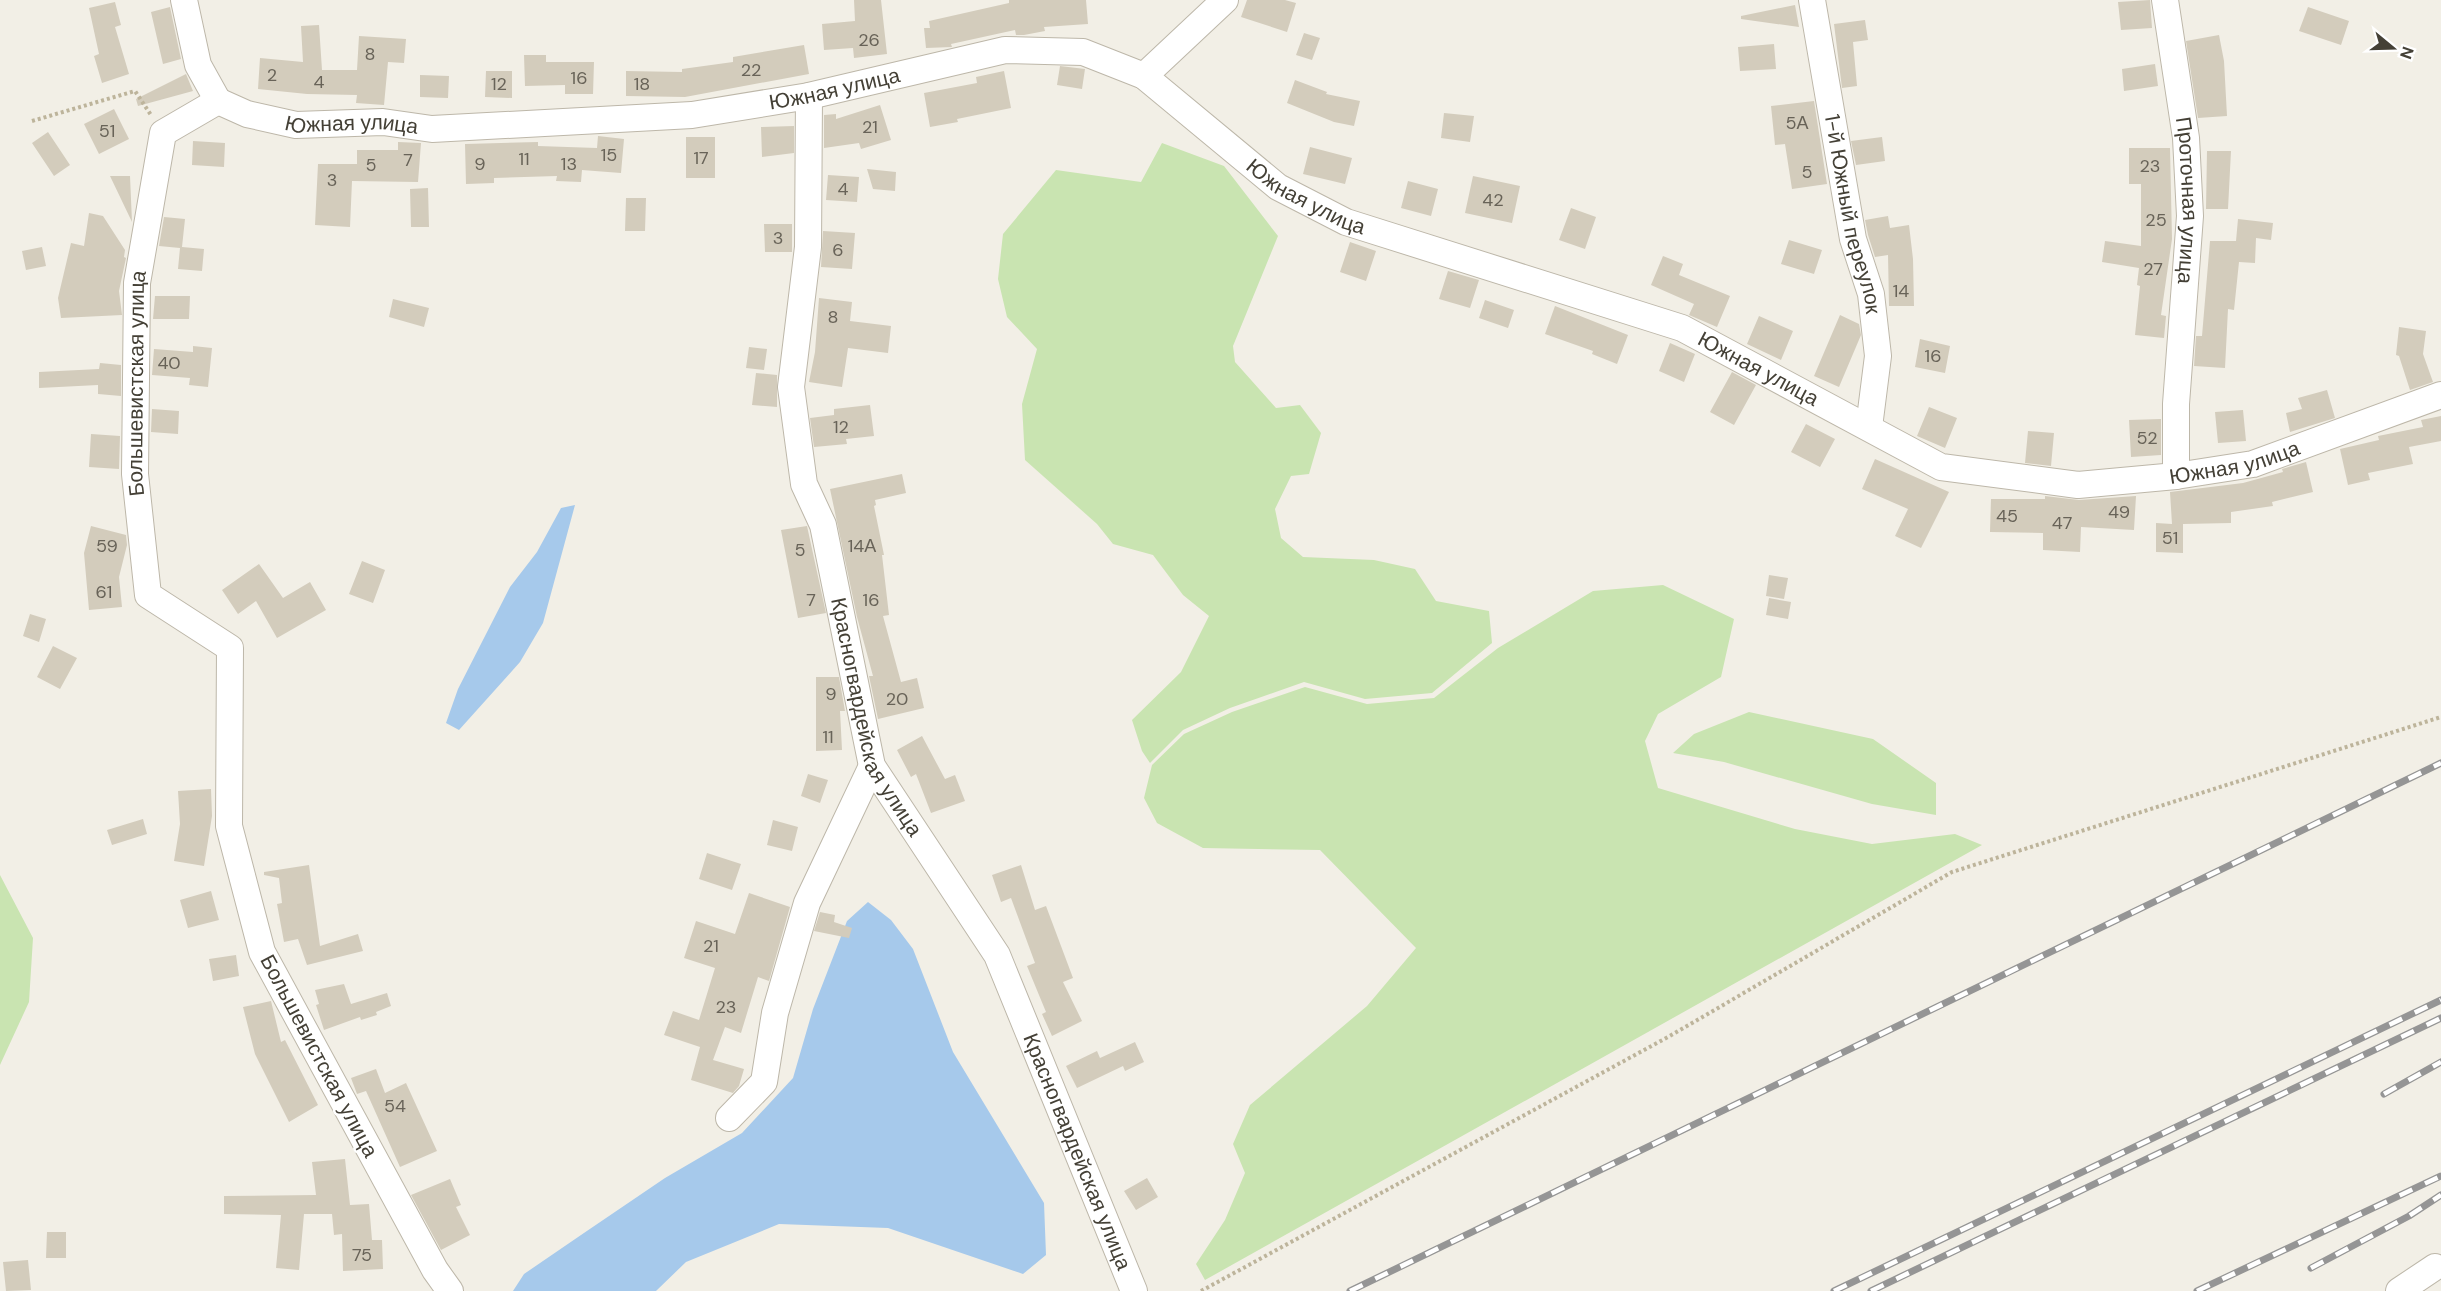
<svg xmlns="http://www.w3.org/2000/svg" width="2441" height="1291" font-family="'DM Sans',sans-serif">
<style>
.green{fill:#c9e4b1}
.water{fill:#a6c9eb}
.building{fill:#d3ccbc}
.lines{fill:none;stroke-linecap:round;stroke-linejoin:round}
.minor-casing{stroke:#bdb7a9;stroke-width:28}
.path{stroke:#bdb49b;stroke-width:4;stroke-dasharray:3 3;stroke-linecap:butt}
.minor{stroke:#fff;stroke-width:26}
.rail-casing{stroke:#959595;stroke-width:7}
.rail{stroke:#fff;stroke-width:4.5;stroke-dasharray:14;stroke-linecap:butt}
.labels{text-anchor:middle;stroke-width:5;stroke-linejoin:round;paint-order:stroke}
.number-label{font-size:18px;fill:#686358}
.street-label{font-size:21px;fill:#444036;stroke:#fff}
</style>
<rect width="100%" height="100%" fill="#f2efe6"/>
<!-- green -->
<path class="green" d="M1162,143L1224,166L1278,236L1233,346L1235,362L1276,408L1300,405L1321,433L1309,474L1291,476L1275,509L1281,538L1303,557L1374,560L1415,569L1436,601L1489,611L1492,643L1432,693L1365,699L1304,682L1230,708L1183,730L1150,763L1142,751L1132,720L1181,672L1209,616L1183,595L1153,555L1113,544L1097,524L1025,460L1022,404L1037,349L1007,317L998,279L1003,234L1056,170L1141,182Z
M1663,585L1734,619L1721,677L1658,714L1645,741L1658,788L1795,829L1872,844L1955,834L1982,845L1205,1280L1196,1264L1225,1220L1245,1173L1233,1144L1250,1105L1367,1006L1416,948L1320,850L1203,848L1157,823L1144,798L1152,765L1184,734L1232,712L1305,687L1367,704L1434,698L1498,648L1593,591Z
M1749,712L1873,739L1936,783V815L1872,804L1724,762L1673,753L1694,734Z
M0,875L33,938L29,1002L0,1065Z"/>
<!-- water -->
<path class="water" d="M575,505L543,623L520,662L459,730L446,723L458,689L510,587L537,552L561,508Z
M868,902L891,920L913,949L953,1052L1044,1203L1046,1255L1023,1274L888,1228L779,1224L686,1262L656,1291H513L524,1274L581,1235L665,1178L742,1133L793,1078L813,1009L847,921Z"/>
<!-- building -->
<path class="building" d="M854,0H881L887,54L854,58L853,48L824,50L822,24L855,21Z
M1009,0H1086L1088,24L1044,27L1045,31L1024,35H1016L1015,30L951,44L952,47L926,48L924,28H930L929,21L1009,3Z
M1247,0H1285L1296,3L1287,32L1241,17Z
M2150,0L2152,28L2121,30L2118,2Z
M115,2L121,25L115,27L129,74L102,83L94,56L99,54L89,8Z
M1795,5L1799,27L1741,19V16Z
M170,7L181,59L163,64L151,12Z
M2308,7L2349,21L2341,45L2299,31Z
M1865,20L1868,40L1853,42L1857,86L1842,88L1834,24Z
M319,25L322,70H357L359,36L406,39L404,63L388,62L384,105L356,103L357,95L307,94L258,89L260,58L303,62L301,26Z
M1304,33L1320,38L1312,60L1296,55Z
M2219,35L2224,61L2227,116L2198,118L2186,41Z
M1774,44L1776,69L1740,71L1738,47Z
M804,45L809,74L685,97L626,96V71L682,72V69L733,62V57Z
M524,55H546V62H594L593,94H565V85L525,86Z
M2155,64L2158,86L2124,91L2122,69Z
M1060,66L1085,69L1082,89L1057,85Z
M486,71H512V98L485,97Z
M1004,71L1011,108L957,119L958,122L930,127L924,93L977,83L976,77Z
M186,74L193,91L138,106L136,99Z
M420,75L449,76L448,98L420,97Z
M1295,80L1327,92L1326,94L1360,101L1354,126L1334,122L1287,103Z
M1814,101L1827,184L1792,189L1785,144L1775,145L1771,106Z
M880,105L891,140L861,149L859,143L824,148V115L836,114V119Z
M114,109L129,139L99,154L84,124Z
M1444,113L1474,116L1470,142L1441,138Z
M794,126V153L762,157L761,127Z
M48,132L70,165L54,176L32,143Z
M598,136L624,139L621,173L582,170L581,182L556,181L557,176L494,178V183L466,184L465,144L538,142V146L597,148Z
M686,137H715V178H686Z
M1882,137L1885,161L1856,165L1851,141Z
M193,141L225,143L224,167L192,165Z
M398,142L421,143L418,182L352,181L350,227L315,225L318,164H357V150H398Z
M1310,147L1352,158L1345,184L1303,174Z
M2129,148H2170L2172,239L2161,315L2166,316L2164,338L2135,335L2140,286L2137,285L2139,268L2102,262L2105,241L2141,246V184H2129Z
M2207,151H2231L2228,209H2206Z
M867,169L896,172L895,191L873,189Z
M828,175L859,177L857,202L826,200Z
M110,176H130L132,222Z
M1473,176L1520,186L1512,223L1465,213Z
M1408,181L1438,189L1431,216L1401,208Z
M428,188L429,227H411L410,189Z
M626,198H646L645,231H625Z
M1571,208L1596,217L1585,249L1559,240Z
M89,213L103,216L125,250L124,257L126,258L119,291L122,315L61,318L58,298L71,243L84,246Z
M1888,216L1890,228L1909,225L1913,259L1914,306H1889L1888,255L1875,257L1868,235L1865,220Z
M164,217L185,219L182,247L204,249L202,271L178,269L180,248L159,246Z
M2238,219L2273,223L2271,240L2256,238L2255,263L2239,262L2234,310L2228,309L2225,368L2194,366L2196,336H2202L2210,241H2236Z
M764,224H792V252H765Z
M823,231L855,233L852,269L821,267Z
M1789,240L1822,250L1814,274L1781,264Z
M1350,242L1376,251L1366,281L1340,272Z
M42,247L46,266L26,270L22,251Z
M1663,256L1683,264L1679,275L1730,296L1717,327L1689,315L1694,304L1651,285Z
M1448,271L1479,280L1470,308L1439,299Z
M155,296H190L189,319H153Z
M819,298L852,302L850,321L891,326L888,353L848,348L842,387L809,382L815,352Z
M393,299L429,308L424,327L389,317Z
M1485,300L1514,310L1508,328L1479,318Z
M1555,306L1628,335L1617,364L1592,354L1593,351L1545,334Z
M1840,315L1859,324L1861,335L1839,387L1814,376Z
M1759,316L1793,331L1781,360L1747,344Z
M2399,327L2426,331L2423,354L2433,382L2410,390L2399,356L2396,355Z
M1920,339L1950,346L1945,373L1915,367Z
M1670,343L1695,354L1684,382L1659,371Z
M193,346L212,348L208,387L189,385L190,378L152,375L154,349L193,352Z
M749,347L767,349L764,370L746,368Z
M100,363L121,365V396L98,394V385L39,388V372L99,369Z
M1732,372L1756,385L1734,425L1710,412Z
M756,373L777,375V407L752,405Z
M2327,390L2335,418L2290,432L2286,413L2302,409L2298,398Z
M870,405L874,436L846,439L847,444L814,447L810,418L834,415V409Z
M1929,407L1957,418L1945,448L1917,436Z
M152,409L179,411L178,434L151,432Z
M2243,410L2246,441L2218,443L2215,412Z
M2441,416V441L2409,447L2413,464L2368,473L2370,480L2348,485L2340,449L2379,440L2378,436L2423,427L2421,420Z
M2161,419V455L2131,457L2129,420Z
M1806,424L1835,439L1820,467L1791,452Z
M2028,431L2054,433L2051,466L2025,463Z
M91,434L120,436L119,469L89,467Z
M1875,459L1949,492L1921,548L1895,536L1908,509L1862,489Z
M2306,462L2313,492L2272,502L2273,506L2231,512V523L2183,524V553L2156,552V523L2172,524L2170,492L2243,483L2283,472L2282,469Z
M902,474L906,493L875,500L876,505L874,506L884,555H882L889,615L883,616L901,682L917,678L924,708L878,719L869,676H873L857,617L830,489Z
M2045,496L2079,500L2136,496L2134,530L2081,527L2080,552L2043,550V533L1990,532L1991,499H2045Z
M91,526L126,535L127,545L119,577L122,607L89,610L84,553Z
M807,526L826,613L798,618L781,530Z
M362,561L385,570L373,603L349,594Z
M259,564L283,598L310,582L326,610L277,638L256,601L238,614L222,590Z
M1769,575L1788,578L1784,599L1766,596Z
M1769,598L1791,602L1788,619L1766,615Z
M30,614L46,619L39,642L23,636Z
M53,646L77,658L60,689L37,677Z
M816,677H839L845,711H840L842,750L816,751Z
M922,736L945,779L955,775L965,801L931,813L916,774L911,777L897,750Z
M808,774L828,780L820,803L801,796Z
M211,789L212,816L204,866L174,861L180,824L178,791Z
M143,819L147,834L112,845L107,830Z
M773,820L798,827L792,851L767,845Z
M707,853L741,864L732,890L699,879Z
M309,865L320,946L358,934L363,951L307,965L298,939L284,942L277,904L282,903L279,878L264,875V872Z
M1021,865L1035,910L1046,906L1073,978L1063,982L1082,1021L1052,1036L1042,1014L1046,1012L1027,966L1035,963L1011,898L1001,902L992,875Z
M211,891L219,920L188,928L180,900Z
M749,893L790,907L769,981L758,977L741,1033L725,1027L713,1060L744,1069L739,1086L733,1093L691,1080L700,1047L664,1035L673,1011L699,1020L715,968L684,958L696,921L735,934Z
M820,912L835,915L834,922L852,928L849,938L814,931Z
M236,955L239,976L213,981L209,959Z
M344,984L351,1004L387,993L391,1006L376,1012L377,1015L361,1020L360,1017L324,1030L316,1005L319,1004L315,990Z
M271,1001L281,1042L285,1040L318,1105L289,1122L255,1054L243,1007Z
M1135,1042L1144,1062L1125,1071L1123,1066L1077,1088L1066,1066L1097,1051L1100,1058Z
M376,1069L385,1093L406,1083L437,1151L400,1167L366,1091L357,1094L351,1078Z
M345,1159L350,1205L369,1204L372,1240H382L383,1269L343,1271L342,1234L334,1235L332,1214H304L299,1270L276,1268L281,1215L224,1214V1196L316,1195L312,1162Z
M1147,1178L1158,1197L1136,1210L1124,1191Z
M450,1179L461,1205L456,1207L470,1235L441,1250L411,1195Z
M47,1232H66V1258H46Z
M28,1260L31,1290L6,1291L3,1262Z"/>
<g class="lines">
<!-- minor casing -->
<g class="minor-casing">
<g id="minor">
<path d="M184,0L198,65L218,101"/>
<path id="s1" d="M1812,0L1853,239L1871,294L1878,356L1869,427"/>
<path id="s2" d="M2165,0L2186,138L2190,216L2176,404V476"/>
<path d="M1144,76L1225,0"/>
<path id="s3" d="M809,96L808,247L791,387L804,484L823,525L872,766L997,955L1134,1291"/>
<path d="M729,1118L764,1082L775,1013L807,903L872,766"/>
<path id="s4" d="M450,1291L435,1270L262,952L229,826L230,648L148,595L135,474L137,283L163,133L218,101L247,114L296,125L383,122L432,129L692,115L809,96L1005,50L1083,52L1144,76L1278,187L1346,222L1682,328L1941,467L2078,485L2176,476L2253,464L2441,395"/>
<path d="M2399,1291L2435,1267"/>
</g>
</g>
<!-- path -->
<path class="path" d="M32,121L135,91L151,115
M1201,1291L1668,1037L1952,872L2441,717"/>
<!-- minor -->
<use href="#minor" class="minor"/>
<!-- rail casing -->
<g class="rail-casing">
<path id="rail" d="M2384,1094L2441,1062
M2311,1268L2409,1216L2441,1195
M1350,1291L2441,763
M1834,1291L2441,1000
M1871,1291L2441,1018
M2197,1291L2441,1176"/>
</g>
<!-- rail -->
<use href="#rail" class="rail"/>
</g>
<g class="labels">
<!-- number labels -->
<g class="number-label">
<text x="869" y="46">26</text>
<text x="370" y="60">8</text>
<text x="751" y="76">22</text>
<text x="272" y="81">2</text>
<text x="579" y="84">16</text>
<text x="319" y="88">4</text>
<text x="499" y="90">12</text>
<text x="642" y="90">18</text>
<text x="1797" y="129">5А</text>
<text x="870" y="133">21</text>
<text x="107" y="137">51</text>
<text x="609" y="161">15</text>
<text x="701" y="164">17</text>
<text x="524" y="165">11</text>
<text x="408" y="166">7</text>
<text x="480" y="170">9</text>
<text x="569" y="170">13</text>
<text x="371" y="171">5</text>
<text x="2150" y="172">23</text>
<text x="1807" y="178">5</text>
<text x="332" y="186">3</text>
<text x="843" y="195">4</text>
<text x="1493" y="206">42</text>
<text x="2156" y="226">25</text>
<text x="778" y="244">3</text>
<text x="838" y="256">6</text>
<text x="2153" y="275">27</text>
<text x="1901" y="297">14</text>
<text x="833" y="323">8</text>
<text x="1933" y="362">16</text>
<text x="169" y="369">40</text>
<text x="841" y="433">12</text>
<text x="2147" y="444">52</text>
<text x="2119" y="518">49</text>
<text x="2007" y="522">45</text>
<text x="2062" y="529">47</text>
<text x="2170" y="544">51</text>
<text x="107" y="552">59</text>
<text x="862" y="552">14А</text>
<text x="800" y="556">5</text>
<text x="104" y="598">61</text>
<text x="811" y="606">7</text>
<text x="871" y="606">16</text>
<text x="831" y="700">9</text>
<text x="897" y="705">20</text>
<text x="828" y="743">11</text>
<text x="711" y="952">21</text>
<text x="726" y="1013">23</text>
<text x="395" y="1112">54</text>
<text x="362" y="1261">75</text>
</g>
<!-- street labels -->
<g class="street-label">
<text dy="7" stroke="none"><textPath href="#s4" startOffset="1946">Южная улица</textPath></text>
<text dy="7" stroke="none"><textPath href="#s4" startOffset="1460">Южная улица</textPath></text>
<text dy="7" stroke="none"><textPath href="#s4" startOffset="2468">Южная улица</textPath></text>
<text dy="7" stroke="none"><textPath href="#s2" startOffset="202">Проточная улица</textPath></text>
<text dy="7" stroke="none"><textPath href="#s1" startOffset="218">1-й Южный переулок</textPath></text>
<text dy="7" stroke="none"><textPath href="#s4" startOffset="2954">Южная улица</textPath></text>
<text dy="7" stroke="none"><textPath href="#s4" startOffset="1006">Большевистская улица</textPath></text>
<text dy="7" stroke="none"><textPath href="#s4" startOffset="3458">Южная улица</textPath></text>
<text dy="7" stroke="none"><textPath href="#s3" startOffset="636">Красногвардейская улица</textPath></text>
<text transform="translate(319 1056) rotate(62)" y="7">Большевистская улица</text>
<text dy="7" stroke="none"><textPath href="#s3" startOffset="1120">Красногвардейская улица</textPath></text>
</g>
</g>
<!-- north arrow -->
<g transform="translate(2393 48) rotate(109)" stroke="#ffffff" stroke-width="4.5" paint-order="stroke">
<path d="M0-4.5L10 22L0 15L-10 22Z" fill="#444036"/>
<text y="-9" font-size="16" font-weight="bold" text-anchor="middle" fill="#444036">N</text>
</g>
</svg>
